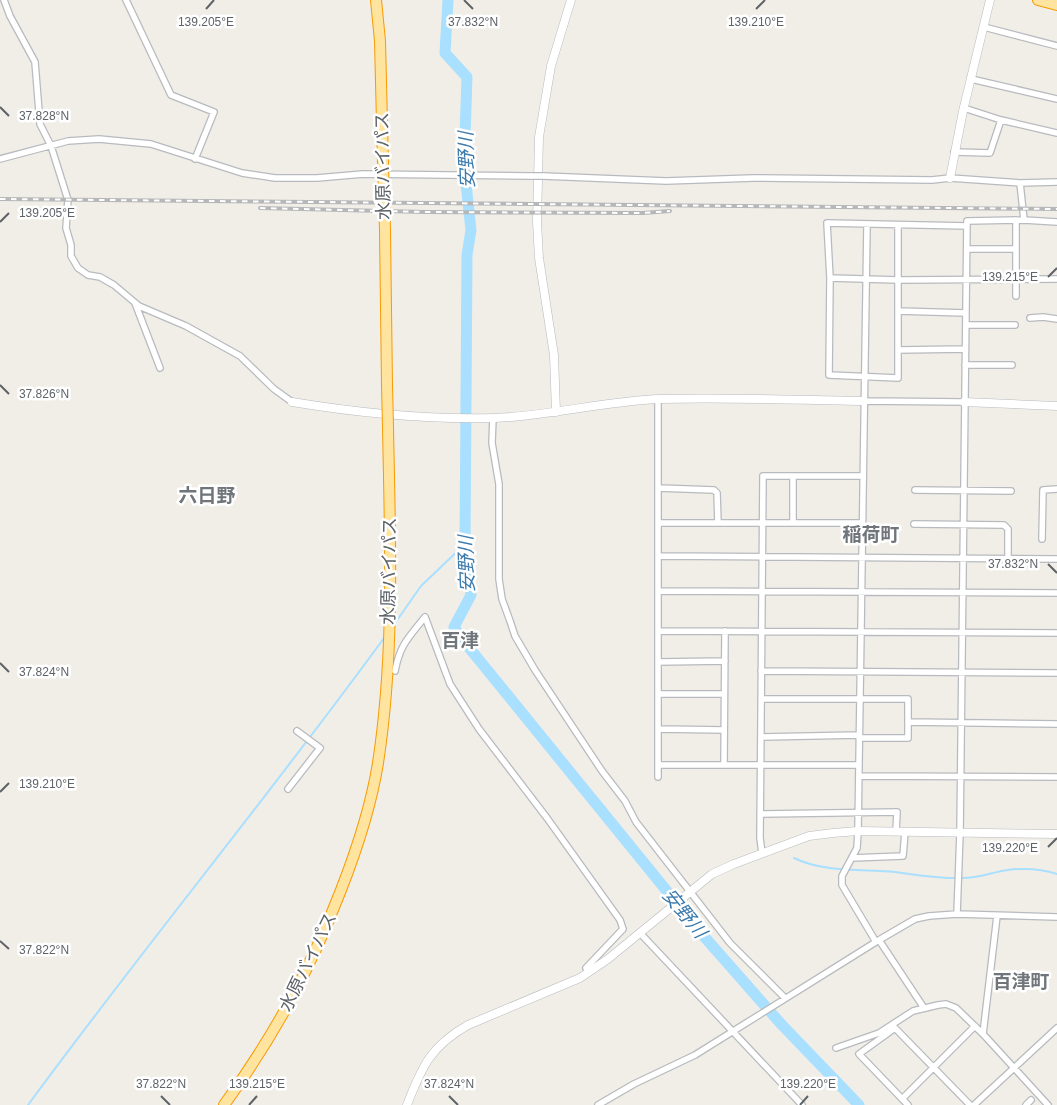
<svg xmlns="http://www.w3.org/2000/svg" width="1057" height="1105" font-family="Helvetica,'Noto Sans JP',sans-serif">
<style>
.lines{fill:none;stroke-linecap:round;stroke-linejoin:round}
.stream{stroke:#a9dfff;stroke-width:2}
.river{stroke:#a9dfff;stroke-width:11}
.minor-casing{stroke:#b7babe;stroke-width:8}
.tertiary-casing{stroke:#b7babe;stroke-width:9}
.trunk-casing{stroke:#f89a00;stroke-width:12}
.minor{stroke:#fff;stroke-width:5.5}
.tertiary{stroke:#fff;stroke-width:8}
.trunk{stroke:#ffe49f;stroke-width:10}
.rail-casing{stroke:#b6b7b8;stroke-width:4}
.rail{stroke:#fff;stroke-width:2;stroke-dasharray:5.5;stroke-linecap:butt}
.minor-bridge-casing{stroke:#b7babe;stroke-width:8;stroke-linecap:butt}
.trunk-bridge-casing{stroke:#f89a00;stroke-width:12;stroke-linecap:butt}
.minor-bridge{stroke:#fff;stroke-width:5.5}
.trunk-bridge{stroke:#ffe49f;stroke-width:10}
.ticks{fill:none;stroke:#5e6368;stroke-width:2}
.labels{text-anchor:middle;stroke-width:5;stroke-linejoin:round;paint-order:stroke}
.street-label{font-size:18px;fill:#5e6368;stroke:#fff}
.water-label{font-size:19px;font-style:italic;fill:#3d7bad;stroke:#fff}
.neighbourhood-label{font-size:19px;font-weight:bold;fill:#6f757a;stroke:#fff}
.ticks-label{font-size:12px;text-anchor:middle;fill:#5e6368;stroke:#fff;stroke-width:5;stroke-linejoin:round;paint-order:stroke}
</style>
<rect width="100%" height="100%" fill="#f1eee7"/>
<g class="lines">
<!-- stream -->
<path class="stream" d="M393,626L421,586L465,544
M794,858C825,873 862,869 895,872C918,875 940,879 963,878C978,878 993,872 1008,870C1023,868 1042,869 1057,874
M28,1105C144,947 269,796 384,638"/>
<!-- river -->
<path class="river" d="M448,0L445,53L467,77L464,165L471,230L467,255L465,544L471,595L454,627L462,639L701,933L782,1025L859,1105"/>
<!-- minor casing -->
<g class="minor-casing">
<path id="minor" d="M4,0L10,16L35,62L40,124L51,146L68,200L66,228L71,245V256L78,268L88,275L100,277L114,285L139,306L186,326L240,356L274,389L292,402
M126,0L171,95L214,112L195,159
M984,27L1057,46
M971,79L1057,99
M964,108L1001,120L1057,133
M954,152L990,153L1001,120
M0,159L68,141L99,139L151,144L242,173L275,178H317L363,174L532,176
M543,176L666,181L753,178L932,180L950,178L1020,183L1057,182
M1020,183L1024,220
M867,225L858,831L857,848L842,876V885L876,942
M898,226V378L829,375L830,278L827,223L967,226
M967,249H1016
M830,278L898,280L1057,279
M1016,296V220
M135,303L160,368
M898,311L966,313
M1030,318L1043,317L1057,319
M966,325H1015
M898,350L965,349
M965,365H1012
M864,401L964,402
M493,418L492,443L499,484V579L502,599L510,621L515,636L535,670L602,771L625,801L636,822L730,943L785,998
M793,476V523
M658,488L714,490L717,493L718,523
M915,490L1011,491
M658,523H862
M914,524L1004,525L1008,529V558
M1042,539L1043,490L1057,489
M658,556L1057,559
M658,591L1057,593
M658,631L1057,633
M658,662L725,661
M395,671C400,645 408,638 425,617L450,684L479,729L547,818L620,920L623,929L586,968
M761,671L1057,673
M658,694H724
M761,699H908V738H859
M908,722L1057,724
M658,729L724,730
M761,737L859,735
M658,765H859
M724,765L725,631
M859,776L1057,777
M658,777V399
M288,789L320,748L297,731
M760,814L897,812L896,832
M762,853L760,838L763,476H863
M852,858L903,856L905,832
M957,914L960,833L967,221L1024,220L1057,222
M640,933L802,1105
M879,940L924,1008
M893,1026L970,1105
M895,1028L859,1054L908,1105
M983,1034L997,916
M836,1048L879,1033L913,1011L938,1005L946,1004L956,1008L983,1034L1048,1105
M902,1099L975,1026
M598,1105L634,1084L695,1055L879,940L915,919L929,916L957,914L1057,917
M974,1105L1057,1028
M1026,1105L1031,1100"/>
</g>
<!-- tertiary casing -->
<g class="tertiary-casing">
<path id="tertiary" d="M950,178L963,111L990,0
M292,402C359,413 426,420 495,418C550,416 604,401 660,399C728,397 796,400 864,401
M964,402L1057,406
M556,412L554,355L539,258L537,222L539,137L551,66L571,0
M407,1105C422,1066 431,1046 468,1025L580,978L608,959L712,874L734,864L809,836L833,833L858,831L1057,834"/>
</g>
<!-- trunk casing -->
<g class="trunk-casing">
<path id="trunk" d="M376,0L380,41L383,164
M1038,0L1057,5
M385,231L387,385
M224,1105C274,1036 310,970 341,890C357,849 371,807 378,763C395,652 390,538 388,427"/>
</g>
<!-- minor -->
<use href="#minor" class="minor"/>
<!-- tertiary -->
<use href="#tertiary" class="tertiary"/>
<!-- trunk -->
<use href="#trunk" class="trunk"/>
<!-- rail casing -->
<g class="rail-casing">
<path id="rail" d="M0,199L1057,209
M260,208L425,212L643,213L670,211"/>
</g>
<!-- rail -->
<use href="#rail" class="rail"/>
<!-- minor-bridge casing -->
<g class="minor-bridge-casing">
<path id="minor-bridge" d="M532,176H543"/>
</g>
<!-- trunk-bridge casing -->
<g class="trunk-bridge-casing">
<path id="trunk-bridge" d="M383,164L385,231
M387,385L388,427"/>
</g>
<!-- minor-bridge -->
<use href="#minor-bridge" class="minor-bridge"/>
<!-- trunk-bridge -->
<use href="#trunk-bridge" class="trunk-bridge"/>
</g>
<!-- ticks -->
<path class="ticks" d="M464,0L473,9M206,9L214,0M756,9L765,0M0,107L9,116M0,222L9,213M1048,277L1057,268M0,385L9,394M1048,564L1057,573M0,663L9,672M0,792L9,783M1048,847L1057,838M0,941L9,949M161,1096L170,1105M449,1096L458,1105M249,1105L257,1096M800,1105L808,1096"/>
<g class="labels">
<!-- street labels -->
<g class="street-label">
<text transform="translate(383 166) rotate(-91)" y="6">水原バイパス</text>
<text transform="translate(389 571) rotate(-89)" y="6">水原バイパス</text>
<text transform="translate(308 962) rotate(-64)" y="6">水原バイパス</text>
</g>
<!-- water labels -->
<g class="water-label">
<text transform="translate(466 160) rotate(-92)" y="7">安野川</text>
<text transform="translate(466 564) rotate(-92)" y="7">安野川</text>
<text transform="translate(685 913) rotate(51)" y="7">安野川</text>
</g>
<!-- neighbourhood labels -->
<g class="neighbourhood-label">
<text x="207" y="502">六日野</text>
<text x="871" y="541">稲荷町</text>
<text x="460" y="647">百津</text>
<text x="1021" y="988">百津町</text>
</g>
</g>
<g class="ticks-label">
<text x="473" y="26">37.832°N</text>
<text x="206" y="26">139.205°E</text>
<text x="756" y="26">139.210°E</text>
<text x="44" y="120">37.828°N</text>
<text x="47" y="217">139.205°E</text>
<text x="1010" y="281">139.215°E</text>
<text x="44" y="398">37.826°N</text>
<text x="1013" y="568">37.832°N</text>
<text x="44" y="676">37.824°N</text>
<text x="47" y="788">139.210°E</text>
<text x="1010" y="852">139.220°E</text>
<text x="44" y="954">37.822°N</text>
<text x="257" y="1088">139.215°E</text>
<text x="808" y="1088">139.220°E</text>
<text x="161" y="1088">37.822°N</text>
<text x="449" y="1088">37.824°N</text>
</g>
</svg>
